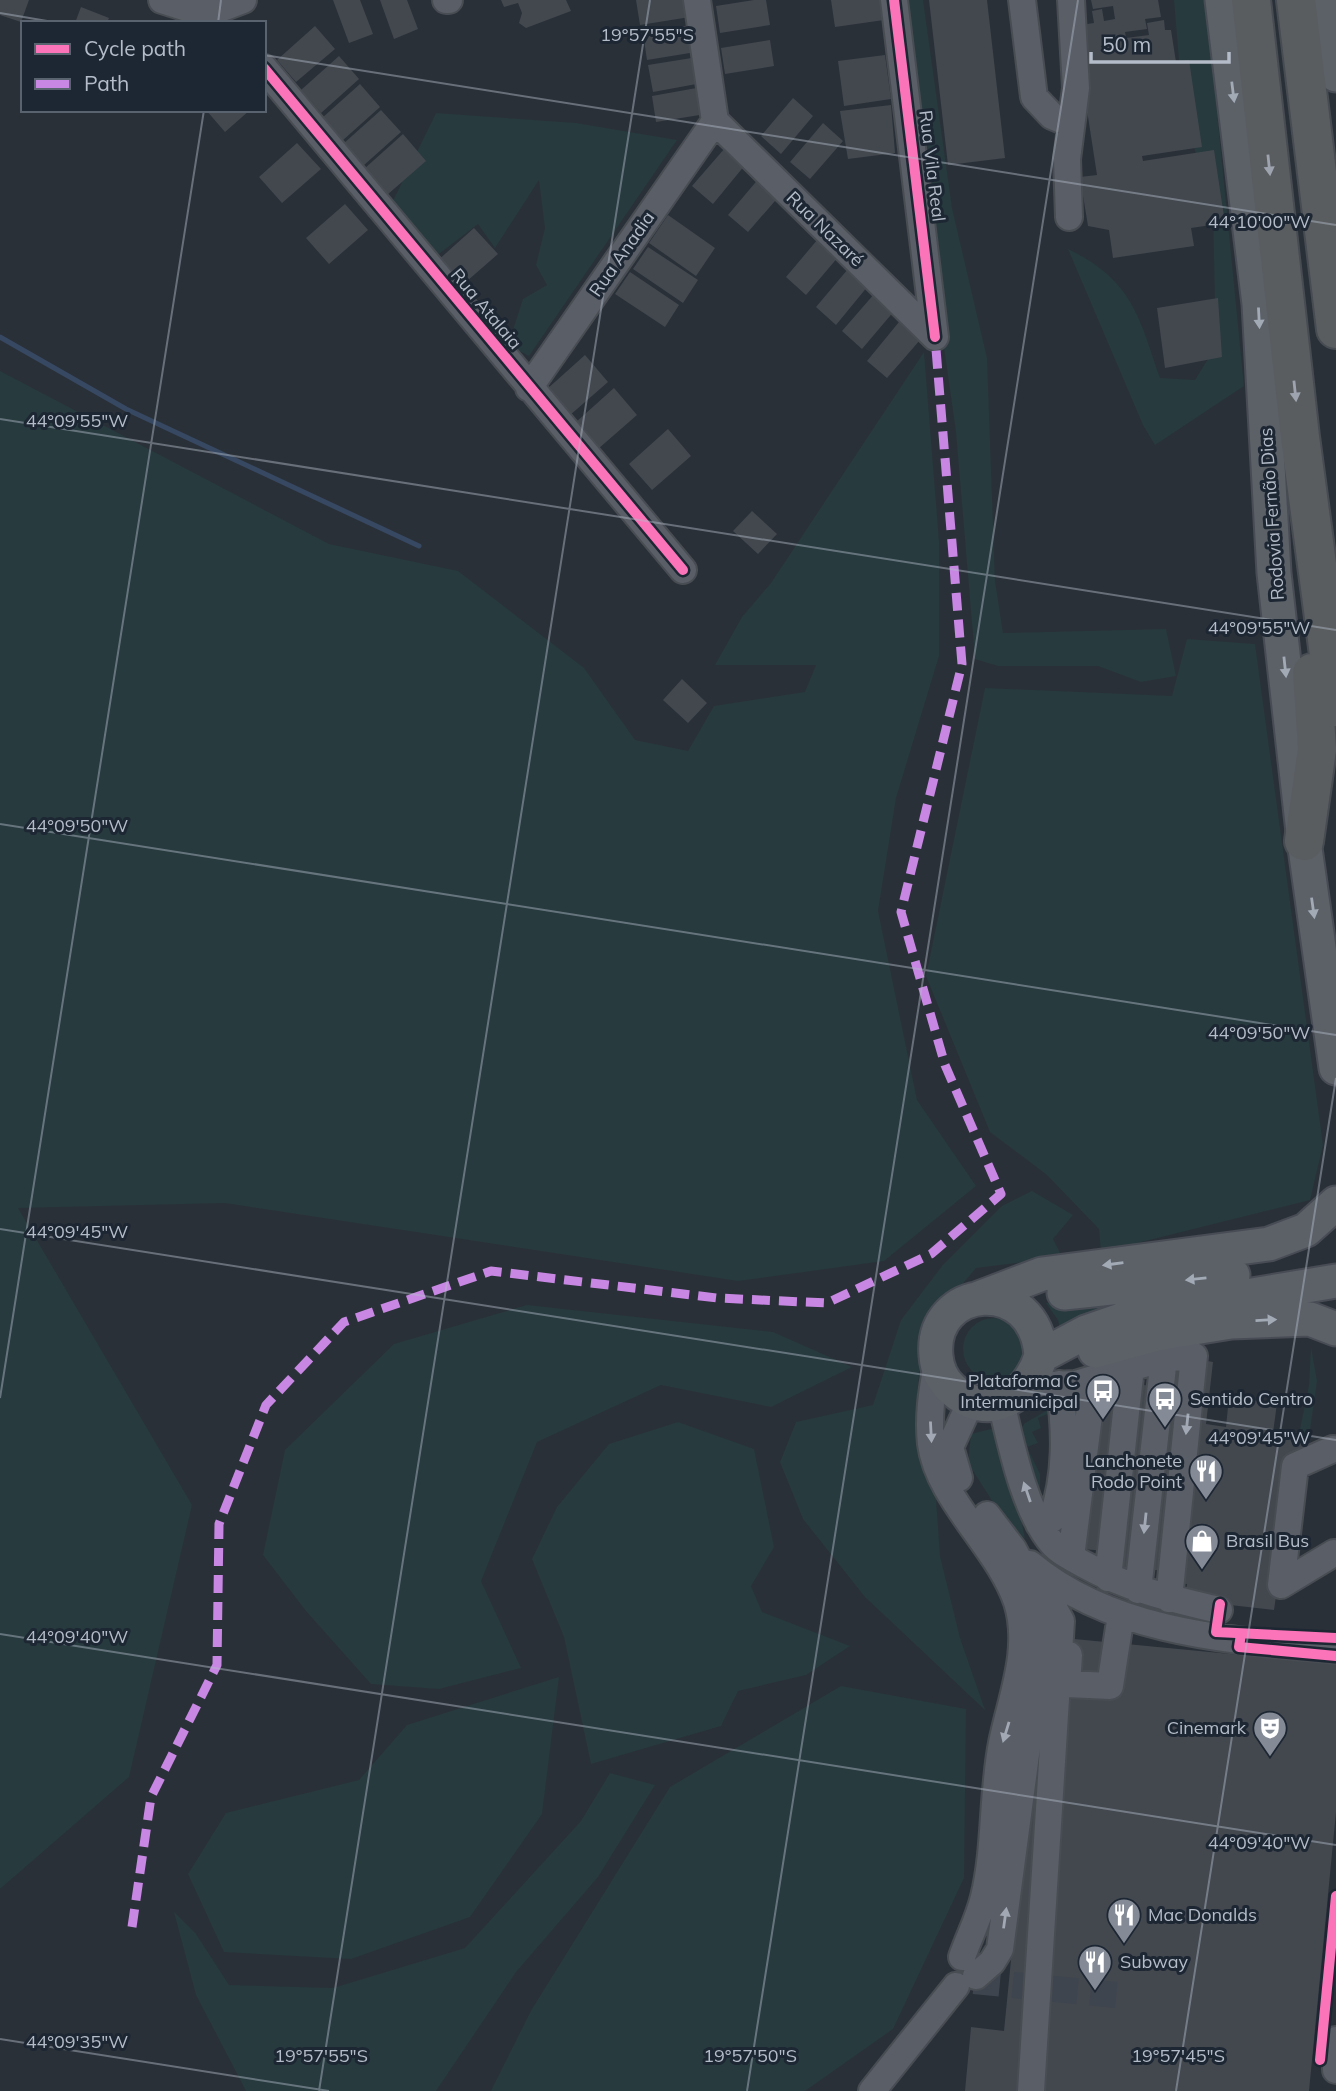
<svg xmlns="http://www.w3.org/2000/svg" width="1336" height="2091" font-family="Mulish,sans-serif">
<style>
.green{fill:#273a3e}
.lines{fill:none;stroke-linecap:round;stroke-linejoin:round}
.stream{stroke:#374862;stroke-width:5}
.building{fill:#43484f}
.minor-tunnel{stroke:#3f454e;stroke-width:26;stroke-dasharray:26 13;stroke-linecap:butt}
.minor-casing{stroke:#484c53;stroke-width:30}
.major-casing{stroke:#484c55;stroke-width:37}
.highway-casing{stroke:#474c53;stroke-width:42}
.minor{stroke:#5a5e66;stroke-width:26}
.major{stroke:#5c6168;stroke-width:33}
.highway{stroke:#5a5d60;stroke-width:38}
.quiet{stroke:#c787e3;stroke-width:9;stroke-dasharray:18 9;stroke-linecap:butt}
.cycleway-casing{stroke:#1d2633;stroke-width:15}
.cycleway{stroke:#fb73b8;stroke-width:10}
.oneway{fill:#a2aab6}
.oneway2{fill:#9ea4af}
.oneway3{fill:#a2a9b5}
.ticks{fill:none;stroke:#b4bcc9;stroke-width:2;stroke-opacity:0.45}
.labels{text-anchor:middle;stroke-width:6;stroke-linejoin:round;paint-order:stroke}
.street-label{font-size:18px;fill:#b4bcc9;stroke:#1d2633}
.poi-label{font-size:18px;fill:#b4bcc9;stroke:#1d2633;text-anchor:start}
.ticks-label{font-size:18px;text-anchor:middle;fill:#b4bcc9;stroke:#1d2633;stroke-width:6;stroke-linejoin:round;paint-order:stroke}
</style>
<rect width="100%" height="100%" fill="#2a3038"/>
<!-- green -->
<path class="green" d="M895,0H923L952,208L987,358L995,581L1003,633L1166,629L1176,676L1141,682L1098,666H998L975,659L956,432Z
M1174,0H1206L1244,386L1155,445L1143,425L1068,249C1132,280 1139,316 1160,378L1195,380L1216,346L1213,213L1183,109Z
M436,113L576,123L677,140L529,356L508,345L523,299L547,285L536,265L545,228L539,180L495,248L478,224L431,260L389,209Z
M924,352L939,541V656L896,798L878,911L917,1100L976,1186L884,1261L738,1281L225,1203L18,1208L192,1505L129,1777L0,1889V371L329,544L458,571L584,668L635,740L688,751L714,706L805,692L816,665H715L742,617L771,583Z
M1187,639L1255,644L1323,1145L1310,1200L1101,1252L1099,1229L1047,1175L990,1132L926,976L985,688L1172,696Z
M1032,1191L1073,1215L1053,1239L1062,1257L976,1268L923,1331L917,1397L936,1498L940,1556L960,1638L985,1710L865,1597L803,1519L780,1462L796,1422L873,1405L901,1320L942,1266L1002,1206Z
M1155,1295L1061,1336L1058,1320L1046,1303Z
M527,1305L773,1332L852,1367L771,1407L661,1385L537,1442L481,1581L521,1668L439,1689L371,1684L306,1611L263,1555L285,1450L394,1344Z
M963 1349a31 31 0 1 1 62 0a31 31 0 1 1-62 0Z
M1311,1347L1317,1381L1309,1437L1299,1434L1309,1385Z
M1053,1407L1050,1413L1038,1418L1041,1428L1032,1432L1038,1443L1027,1447L1040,1474V1488L1034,1483L1019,1432L1025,1423Z
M678,1422L754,1449L774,1547L751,1586L762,1612L850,1646L806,1675L738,1691L721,1726L591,1764L564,1637L532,1559L557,1507L609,1444Z
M995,1428L1013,1477L1025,1539L1005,1521L968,1463L971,1434Z
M559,1677L542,1814L470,1917L351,1959L224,1952L188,1874L226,1813L359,1780L407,1725Z
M841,1686L966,1709L964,1878L893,2029L805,2091H491L532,2009L670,1787Z
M610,1773L655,1785L598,1877L516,1972L436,2091H246L196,1995L174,1912L196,1934L229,1985L333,1988L465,1948L581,1821Z"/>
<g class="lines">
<!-- stream -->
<path class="stream" d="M0,337L126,409L419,546"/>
</g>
<!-- building -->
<path class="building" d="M0,0H29L21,22L0,15Z
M333,0H360L373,34L349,43Z
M380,0H407L418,29L394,39Z
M501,0H566L571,11L526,28L519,23L522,13L518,3L504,7Z
M636,0H687L690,17L640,25Z
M754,0H766L770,25L720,33L716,6Z
M831,0H881L884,20L835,27Z
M929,0H987L1005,158L948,165Z
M1091,0H1158L1161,17L1145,19L1147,29L1125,32L1126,38L1149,35L1147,23L1164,20L1165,30H1171L1176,62L1189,60L1202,147L1142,156L1143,161L1214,150L1225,223L1191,228L1194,246L1113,258L1109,230L1088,226L1080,177L1097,175L1074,26L1094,23L1092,11L1102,9L1104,21L1115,19L1113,6L1093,9Z
M81,7L109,18L107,23H75Z
M692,25L696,52L647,60L643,33Z
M315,26L335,49L296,82L277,60Z
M770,40L774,66L725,74L721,48Z
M885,55L891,99L844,106L838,61Z
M339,56L359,79L321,113L301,90Z
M698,57L702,83L653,92L648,65Z
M360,84L380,107L342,141L322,118Z
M702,87L706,114L656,122L652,96Z
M793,98L813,116L781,154L761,136Z
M891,105L895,153L848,159L840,111Z
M206,110H250L225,132Z
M381,110L401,132L363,166L343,144Z
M823,123L843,141L810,179L790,162Z
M403,134L426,161L387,195L364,169Z
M297,143L321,169L282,203L259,177Z
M725,148L745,165L713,204L692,186Z
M760,177L781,194L748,232L728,215Z
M345,204L368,230L329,264L306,238Z
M668,215L715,248L696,276L649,243Z
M474,228L498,254L459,288L436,262Z
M818,239L839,256L806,295L786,277Z
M648,247L698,280L683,303L633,269Z
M848,269L868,286L836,325L816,307Z
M630,272L679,305L665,327L615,294Z
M875,293L895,310L862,349L842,331Z
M1218,298L1222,357L1165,368L1157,308Z
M899,322L920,340L887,378L867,361Z
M585,355L608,382L569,416L546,390Z
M614,388L637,415L598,449L575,423Z
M668,429L691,456L652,490L629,464Z
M752,511L777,534L758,554L733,531Z
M682,679L707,703L688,723L663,700Z
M1201,1360L1213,1362L1206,1424L1226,1427L1229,1397L1277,1403L1273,1433L1304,1436L1285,1597L1276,1596L1274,1610L1186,1600L1187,1584L1176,1583L1168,1571L1115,1567L1105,1551L1083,1549L1101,1395L1124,1398L1135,1384L1186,1390Z
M1043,1636L1336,1664V1812L1309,2091H965L971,2027L1004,2031Z"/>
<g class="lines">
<!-- minor-tunnel -->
<path class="minor-tunnel" d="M974,1981L1126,1996"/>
<!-- minor casing -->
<g class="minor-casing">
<path id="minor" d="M162,0L206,14L216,23
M446,0H449
M697,0L715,121
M894,0L935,337
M1022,0L1034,97L1052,116L1071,124
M206,14L243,0
M264,68L683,570
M715,121L935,337
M1069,217L1067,159L1076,88L1071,0
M529,388L715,121
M937,1364C932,1391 928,1416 931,1444C938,1499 999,1548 1017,1602C1032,1649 1011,1698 1002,1743C992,1794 996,1848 984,1897C979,1918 969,1937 962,1957
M1027,1386L1076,1384L1164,1358L1194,1356L1169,1599
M1001,1402C1011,1444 1024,1510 1052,1543C1060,1552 1072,1558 1083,1564C1126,1588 1171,1599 1219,1610
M1333,1449L1295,1466L1281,1585L1334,1553
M959,1478L950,1447L971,1401
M1039,1524L1052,1519C1067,1474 1066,1430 1059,1384
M1071,1557L1091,1400L1088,1393L1076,1384
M1030,1564C1114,1634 1231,1640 1336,1650
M1108,1578L1131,1367
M1138,1590L1164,1358
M1069,1655L1067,1684L1110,1686L1121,1615
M976,1976L992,1962L1000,1949L1040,1650L1039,1621L1035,1590L1013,1549L987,1515
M1336,2040V2070
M872,2091L956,1986
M1031,2091L1061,1621L1050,1601L1033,1587"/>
</g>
<!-- major casing -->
<g class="major-casing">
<path id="major" d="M1222,0L1259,304L1274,573L1304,841L1336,1068
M1329,0L1336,75
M1064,1293L1233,1275
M979,1298L1042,1274L1269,1244L1306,1230L1336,1203
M1095,1351L1157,1334L1231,1322L1310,1319L1336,1329
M1041,1356C1036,1274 929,1284 936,1356C937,1369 942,1380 952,1389C989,1423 1028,1397 1041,1356L1086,1332L1138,1314L1336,1281"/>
</g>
<!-- highway casing -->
<g class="highway-casing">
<path id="highway" d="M1251,0L1300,437L1336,707
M1296,0L1336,329
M1304,841L1317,749L1312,673"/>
</g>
<!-- minor -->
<use href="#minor" class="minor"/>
<!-- major -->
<use href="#major" class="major"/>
<!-- highway -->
<use href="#highway" class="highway"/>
<!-- quiet -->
<path class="quiet" d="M132,1927L151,1797L217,1665L219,1524L266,1405L344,1322L491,1271L717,1298L827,1303L931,1254L1001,1194L945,1065L901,912L962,664L935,337"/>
<!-- cycleway casing -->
<g class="cycleway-casing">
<path id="cycleway" d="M894,0L935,337
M264,68L683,570
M1220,1604L1216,1632L1336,1638
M1241,1634L1239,1647L1336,1656
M1320,2060L1336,1896"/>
</g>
<!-- cycleway -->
<use href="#cycleway" class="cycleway"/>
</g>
<!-- one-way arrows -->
<defs><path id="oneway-solid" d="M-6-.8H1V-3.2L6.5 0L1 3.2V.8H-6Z" transform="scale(1.75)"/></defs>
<g class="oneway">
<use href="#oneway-solid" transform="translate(1233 92) rotate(83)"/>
<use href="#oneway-solid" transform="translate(1259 318) rotate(87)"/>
<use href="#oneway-solid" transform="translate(1285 667) rotate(84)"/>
<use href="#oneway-solid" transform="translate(1313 908) rotate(82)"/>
<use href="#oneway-solid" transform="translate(1113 1264) rotate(172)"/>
<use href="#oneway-solid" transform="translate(1196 1279) rotate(174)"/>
<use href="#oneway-solid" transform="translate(1266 1320) rotate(-3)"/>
</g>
<g class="oneway2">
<use href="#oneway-solid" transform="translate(1269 165) rotate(84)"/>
<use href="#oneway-solid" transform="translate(1295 391) rotate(84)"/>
</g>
<g class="oneway3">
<use href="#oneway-solid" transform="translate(1187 1424) rotate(96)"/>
<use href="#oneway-solid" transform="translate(931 1432) rotate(87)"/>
<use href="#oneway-solid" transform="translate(1027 1492) rotate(-109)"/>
<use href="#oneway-solid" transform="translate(1145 1523) rotate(96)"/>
<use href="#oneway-solid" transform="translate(1006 1732) rotate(107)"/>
<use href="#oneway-solid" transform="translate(1005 1918) rotate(-82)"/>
</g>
<!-- ticks -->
<path class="ticks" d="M0,13L59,23M218,23L221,0M264,55L1336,225M0,419L1336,630M0,824L1336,1035M0,1229L1336,1440M0,1398L204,110M0,1634L1336,1845M0,2039L329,2091M319,2091L650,0M747,2091L1078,0M1176,2091L1336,1078"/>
<!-- icons -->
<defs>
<g id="bus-pin" transform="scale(1.75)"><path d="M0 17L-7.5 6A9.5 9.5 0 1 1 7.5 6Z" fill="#848b96" stroke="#1d2633"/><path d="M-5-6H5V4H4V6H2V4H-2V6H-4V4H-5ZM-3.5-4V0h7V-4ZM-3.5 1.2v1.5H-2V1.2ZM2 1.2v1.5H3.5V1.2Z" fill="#fff"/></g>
<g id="restaurant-pin" transform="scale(1.75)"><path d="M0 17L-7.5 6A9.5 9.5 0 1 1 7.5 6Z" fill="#848b96" stroke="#1d2633"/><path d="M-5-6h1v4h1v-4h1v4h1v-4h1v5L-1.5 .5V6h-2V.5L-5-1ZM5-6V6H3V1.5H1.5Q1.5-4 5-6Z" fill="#fff"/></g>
<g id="shop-pin" transform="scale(1.75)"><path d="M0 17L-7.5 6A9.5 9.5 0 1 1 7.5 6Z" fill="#848b96" stroke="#1d2633"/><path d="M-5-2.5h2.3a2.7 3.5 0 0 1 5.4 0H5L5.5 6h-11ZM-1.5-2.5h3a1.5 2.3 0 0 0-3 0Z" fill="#fff"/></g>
<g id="theatre-pin" transform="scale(1.75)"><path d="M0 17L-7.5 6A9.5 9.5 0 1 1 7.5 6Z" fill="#848b96" stroke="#1d2633"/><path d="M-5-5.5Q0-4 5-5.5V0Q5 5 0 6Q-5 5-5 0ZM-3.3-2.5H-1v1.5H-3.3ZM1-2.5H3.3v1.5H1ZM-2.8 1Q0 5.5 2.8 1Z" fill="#fff"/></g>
</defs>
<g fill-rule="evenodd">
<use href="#bus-pin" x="1103" y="1391"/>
<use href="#bus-pin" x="1165" y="1399"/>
<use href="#restaurant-pin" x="1206" y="1471"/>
<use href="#shop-pin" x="1202" y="1541"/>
<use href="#theatre-pin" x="1270" y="1728"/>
<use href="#restaurant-pin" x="1124" y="1915"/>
<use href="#restaurant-pin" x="1095" y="1962"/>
</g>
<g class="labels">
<!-- street labels -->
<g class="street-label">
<text transform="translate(932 166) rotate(83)" y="6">Rua Vila Real</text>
<text transform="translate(825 229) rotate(44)" y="6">Rua Nazaré</text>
<text transform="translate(622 254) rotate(-55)" y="6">Rua Anadia</text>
<text transform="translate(486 309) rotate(50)" y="6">Rua Atalaia</text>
<text transform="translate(1272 514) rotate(-94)" y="6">Rodovia Fernão Dias</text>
</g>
<!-- poi labels -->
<g class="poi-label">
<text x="1078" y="1387" text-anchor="end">Plataforma C<tspan x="1078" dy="21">Intermunicipal</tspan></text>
<text x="1190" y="1405">Sentido Centro</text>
<text x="1182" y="1467" text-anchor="end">Lanchonete<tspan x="1182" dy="21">Rodo Point</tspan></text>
<text x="1226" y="1547">Brasil Bus</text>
<text x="1246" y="1734" text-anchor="end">Cinemark</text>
<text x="1148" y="1921">Mac Donalds</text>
<text x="1120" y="1968">Subway</text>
</g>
</g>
<g class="ticks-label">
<text x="647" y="41">19°57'55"S</text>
<text x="1259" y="228">44°10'00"W</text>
<text x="77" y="427">44°09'55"W</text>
<text x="1259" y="634">44°09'55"W</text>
<text x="77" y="832">44°09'50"W</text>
<text x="1259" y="1039">44°09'50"W</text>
<text x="77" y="1238">44°09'45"W</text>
<text x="1259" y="1444">44°09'45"W</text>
<text x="77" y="1643">44°09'40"W</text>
<text x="1259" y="1849">44°09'40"W</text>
<text x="77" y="2048">44°09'35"W</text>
<text x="321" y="2062">19°57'55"S</text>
<text x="750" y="2062">19°57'50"S</text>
<text x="1178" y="2062">19°57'45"S</text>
</g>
<!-- legend -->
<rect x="21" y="21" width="245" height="91" fill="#1d2633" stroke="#59626f" stroke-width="2"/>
<rect x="35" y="44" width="35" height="10" fill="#fb73b8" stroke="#59626f" stroke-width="2"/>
<text x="84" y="56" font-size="21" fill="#b4bcc9">Cycle path</text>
<rect x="35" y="79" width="35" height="10" fill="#c787e3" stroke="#59626f" stroke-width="2"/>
<text x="84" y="91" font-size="21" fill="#b4bcc9">Path</text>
<!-- scale -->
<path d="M1091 52v10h138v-10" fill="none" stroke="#b4bcc9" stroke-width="3.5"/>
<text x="1102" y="52" font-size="21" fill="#b4bcc9" stroke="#1d2633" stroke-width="5" paint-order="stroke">50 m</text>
</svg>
